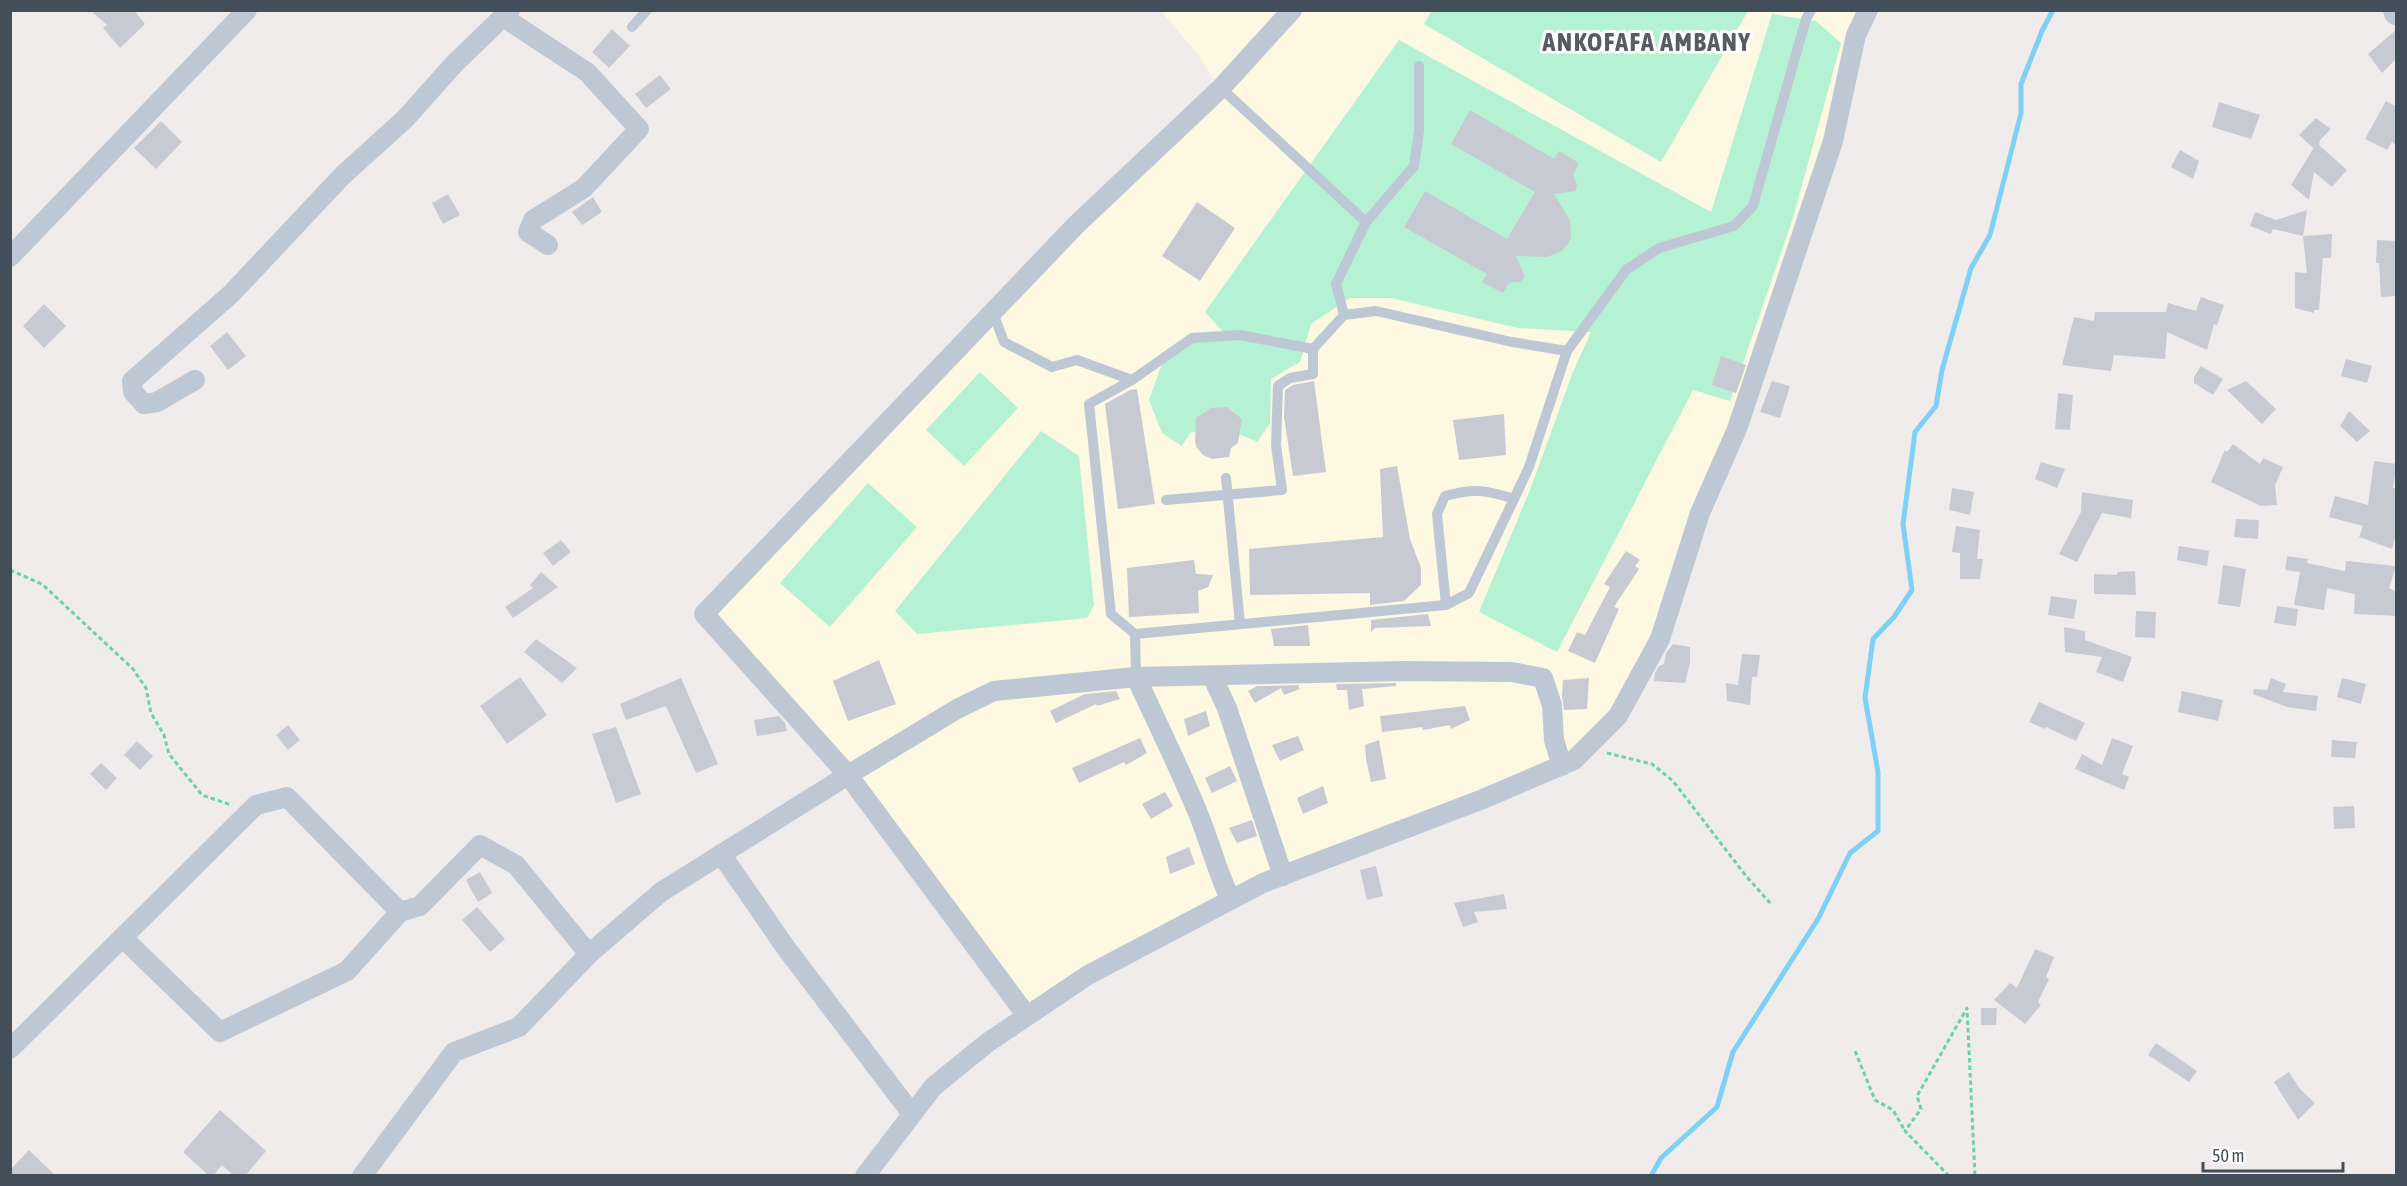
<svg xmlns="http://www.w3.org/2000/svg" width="2407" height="1186" font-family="'Asap Condensed',sans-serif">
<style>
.commercial{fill:#fdf8e2}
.green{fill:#b5f2d3}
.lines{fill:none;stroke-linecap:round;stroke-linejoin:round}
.stream{stroke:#7ed0f4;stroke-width:5}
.building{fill:#c8cad3}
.path{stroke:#6ad3a9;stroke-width:3;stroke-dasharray:4.5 3;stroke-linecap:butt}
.service{stroke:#bec7d4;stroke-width:10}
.minor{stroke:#bec7d4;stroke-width:20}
.tertiary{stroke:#bec7d4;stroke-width:24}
.labels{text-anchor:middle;stroke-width:6;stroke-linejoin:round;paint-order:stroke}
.district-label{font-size:26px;font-weight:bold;letter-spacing:1.5px;fill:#585c62;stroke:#fff}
</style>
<rect width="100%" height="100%" fill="#f0ecec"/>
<!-- commercial -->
<path class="commercial" d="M1161,11H1868L1660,639L1618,716L1574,760L1283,876L1027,1016L927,880L704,614L1220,88L1195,51Z"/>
<!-- green -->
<path class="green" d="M1432,10H1748V11L1661,162L1424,24Z
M1772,14L1816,21L1841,43L1793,218L1730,401L1693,390L1557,652L1479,612L1530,490L1573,372L1591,332L1518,328L1391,298H1350L1311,324L1300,362L1271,379L1270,423L1257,442L1221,426L1190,433L1182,446L1162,433L1149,400L1164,358L1196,336L1225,334L1205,312L1399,40L1711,212Z
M980,372L1018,408L964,466L926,430Z
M1041,431L1079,456L1094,605L1087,618L917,634L895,611Z
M868,483L917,527L830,627L780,583Z"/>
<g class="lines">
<!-- stream -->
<path class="stream" d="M1651,1176L1661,1158L1717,1107L1733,1052L1818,919L1850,853L1878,831V772L1865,698L1873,639L1894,617L1912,590L1903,524L1915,432L1936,406L1942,370L1971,268L1990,235L2021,113V84L2042,31L2053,10"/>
</g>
<!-- building -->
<path class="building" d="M90,10H134L145,24L120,48L103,28L107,25Z
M612,29L630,46L609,68L592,52Z
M2397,29V58L2382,73L2368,54Z
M660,75L671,89L646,108L635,94Z
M2386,101L2397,107V146L2392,142L2387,150L2365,139Z
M2219,102L2260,115L2251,139L2212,127Z
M1470,110L1554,159L1559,151L1579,163L1573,175L1577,184L1576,191L1554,194L1570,220L1571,237L1568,244L1562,251L1547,257L1516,256L1525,277L1520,282L1509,283L1503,293L1482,282L1487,274L1404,227L1425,191L1507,239L1535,192L1451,144Z
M2316,118L2331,129L2320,140L2319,145L2347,170L2332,187L2314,172L2309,200L2291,185L2316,144L2313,148L2299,135Z
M161,121L182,142L156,169L134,148Z
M2180,150L2199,161L2193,179L2171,167Z
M448,194L460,215L443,224L432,203Z
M593,197L602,212L582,225L572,212Z
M1197,202L1235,228L1200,281L1162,256Z
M2307,210L2303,236L2273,229L2271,234L2250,226L2255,212L2276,220Z
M2332,234L2331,258H2323L2319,310H2314V313L2295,308V272L2307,273L2303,236Z
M2377,240L2397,241V296L2381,297L2379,263H2376Z
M2201,297L2224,305L2217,325L2214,324L2207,350L2167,332L2165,359L2114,355L2111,371L2062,365L2074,317L2094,321L2095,312H2166L2168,303L2196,311Z
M44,304L66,326L44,348L23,326Z
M227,332L246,356L228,370L210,346Z
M1721,356L1746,365L1736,393L1712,385Z
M2346,359L2372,366L2367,383L2341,376Z
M2201,366L2223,379L2213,395L2194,383V377Z
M1314,381L1326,472L1293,476L1284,417L1285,390L1293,385Z
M1772,381L1790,386L1780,418L1760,412Z
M2246,381L2276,409L2262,424L2227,390Z
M1137,389L1155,504L1118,509L1105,404L1130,390Z
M2058,393L2073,395L2070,430L2055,429Z
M1227,407L1242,419L1238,443L1231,448L1229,457L1212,459L1203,455L1197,448L1195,442L1196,418L1211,408Z
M2349,411L2370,431L2357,442L2340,426Z
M1504,414L1506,455L1459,460L1453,420Z
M2233,444L2260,464L2263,458L2283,467L2275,485L2277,505L2261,506L2211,482L2225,450L2227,452Z
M2374,461L2397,464L2393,488L2397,489V531L2392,549L2359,537L2363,526L2329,517L2335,496L2368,505Z
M2041,462L2065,469L2057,488L2035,479Z
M1397,466L1410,539L1421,568V585L1404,601L1370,605V593L1250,595L1249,549L1383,537L1380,469Z
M1952,488L1974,492L1970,515L1949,510Z
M2082,492L2133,500L2131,518L2102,513L2077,562L2059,554L2081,512Z
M2236,519L2259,520L2258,539L2234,537Z
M1956,526L1980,530L1977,559H1983L1980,579H1960V553L1952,552Z
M561,540L571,552L553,566L543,553Z
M2179,546L2209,551L2207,566L2177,560Z
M1626,551L1640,560L1635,566L1639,569L1614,607L1619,609L1595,663L1568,651L1577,632L1585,635L1610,587L1604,584Z
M2287,556L2308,559L2307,563L2345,571L2346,561L2396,566L2389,588L2397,592V616L2354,614L2355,594L2327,588L2324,610L2294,605L2300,572L2285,570Z
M1194,560L1196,574L1213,575L1208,587L1198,591L1199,613L1129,617L1127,568Z
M2223,565L2246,569L2240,607L2218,604Z
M2135,571L2136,595L2094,594V574L2117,575V572Z
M541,572L558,587L513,618L505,607L533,588L530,585Z
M2051,596L2077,600L2074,619L2048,615Z
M2277,606L2298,609L2296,626L2274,623Z
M2136,611L2156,612L2155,638L2135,637Z
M1428,614L1431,626L1375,628L1371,632V620Z
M1308,625L1310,646H1274L1271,629Z
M2064,627L2085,631V640L2132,657L2123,682L2096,672L2102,657L2065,652Z
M536,639L577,668L562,683L524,652Z
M1673,644L1690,647V663L1685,683L1654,681L1655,673L1659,666L1664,664L1666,653Z
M1742,654L1760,655L1757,677H1752L1750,705L1727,701L1726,683L1738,685Z
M879,660L896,704L848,721L833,681Z
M520,677L547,715L507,744L480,706Z
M681,678L718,764L696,773L666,706L626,720L620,704Z
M1589,678L1587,709L1564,710L1562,696L1563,680Z
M2271,678L2286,684L2283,692L2318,696L2316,711L2287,707L2253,694L2254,689L2267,690Z
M2342,678L2366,684L2361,704L2337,697Z
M1396,683V686L1362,689L1364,706L1349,710L1347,690H1337L1336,684Z
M1298,685L1300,689L1284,695L1281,688L1255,703L1248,691L1257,686Z
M1116,691L1120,699L1097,706L1096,704L1056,723L1050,711L1085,694Z
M2182,691L2223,700L2218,721L2178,712Z
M2039,702L2085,723L2076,741L2046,727L2045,729L2029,722Z
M1465,706L1470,720L1451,729L1450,725L1423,730L1422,727L1382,732L1380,716Z
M1206,711L1210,726L1188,736L1184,719Z
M779,716L785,723L787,731L757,736L754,720Z
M288,725L300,740L288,750L276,735Z
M616,727L641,794L616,803L592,734Z
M1298,736L1304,750L1280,761L1272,745Z
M1140,738L1147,753L1126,765L1124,762L1079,783L1072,768Z
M2112,738L2133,746L2122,774L2129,777L2124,790L2075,769L2082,754L2102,765Z
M1379,740L1386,779L1371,782L1366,759L1365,745Z
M2332,740L2357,742L2355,758L2331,757Z
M137,741L153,756L140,770L124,755Z
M101,763L117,778L106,790L90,774Z
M1230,766L1237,781L1212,793L1205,778Z
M1323,786L1328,803L1303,814L1297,798Z
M1165,792L1173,806L1151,819L1142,804Z
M2354,806L2355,828L2334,829L2333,807Z
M1252,820L1257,836L1237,843L1229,828Z
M1189,847L1195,864L1170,874L1166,857Z
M1376,866L1383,896L1367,900L1360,870Z
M480,872L492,893L478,902L466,880Z
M1504,894L1507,909L1474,912L1478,922L1463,927L1454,903Z
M477,907L505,939L490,952L462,920Z
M2035,949L2054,957L2046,977L2049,979L2038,1002L2041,1005L2025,1024L1994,1000L2010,983L2017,988Z
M1981,1008H1997L1996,1025H1981Z
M2156,1043L2197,1071L2189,1082L2148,1055Z
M2289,1072L2300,1089L2315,1103L2298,1120L2274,1082Z
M220,1110L266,1151L245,1176H234L222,1165L213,1176H209L183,1152Z
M29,1150L56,1176H10V1170Z"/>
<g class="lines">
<!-- path -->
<path class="path" d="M10,570L42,584L133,669L146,688L151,713L164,735L169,754L202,795L231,805
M1607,753L1652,764L1673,781L1746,876L1772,905
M1855,1051L1875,1100L1893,1110L1905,1131
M1949,1176L1905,1131L1921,1109L1917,1096L1967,1008L1975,1176"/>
<!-- service -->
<path class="service" d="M632,27L647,10
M1221,88L1366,222
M993,313L1004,342L1052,367L1077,360L1132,380L1192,338L1240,335L1313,349
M1344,315L1336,284L1366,222L1414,166L1419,131V66
M1567,351L1626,270L1659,248L1734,226L1753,206L1806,19L1811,10
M1132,380L1089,404L1111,614L1135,634
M1226,478L1240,624
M1446,605L1437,514L1445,496C1473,488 1487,490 1514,499
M1136,677L1135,634L1446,605L1469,593L1514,499L1529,467L1567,351L1512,342L1376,311L1344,315L1313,349V374L1290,378L1278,386L1276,445L1282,490L1166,500"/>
<!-- minor -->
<path class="minor" d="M503,17L587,72L639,129L584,188L533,220L528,232L548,245
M10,257L247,10
M195,380L157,402L144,404L133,392L132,381L231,294L343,175L405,119L455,63L510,10
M1212,676L1227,708L1283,876
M721,854L786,948L912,1114
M1231,900C1217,872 1210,842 1198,813C1179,767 1157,723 1136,677L1403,671L1512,672L1543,678L1552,705L1554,740L1562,766
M123,938L220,1032L347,971L400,912L420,906L480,845L516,865L589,954
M1027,1016L848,775L957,709L994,691L1136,677
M10,1049L256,805L287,797L400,912
M362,1176L454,1052L519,1027L589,954L661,892L848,775L704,614L1076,225L1221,88L1292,10
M865,1176L933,1087L987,1043L1088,975L1263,883L1483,799L1574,760L1618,716L1660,639L1700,513L1737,429L1833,141L1856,35L1868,10"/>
<!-- tertiary -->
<path class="tertiary" d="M2395,10L2396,13"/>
</g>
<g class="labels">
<!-- district labels -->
<g class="district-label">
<text x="1647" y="51">ANKOFAFA AMBANY</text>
</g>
</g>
<!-- border -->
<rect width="2407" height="1186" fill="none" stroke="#434e5b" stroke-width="24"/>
<!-- scale -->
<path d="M2203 1162v9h140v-9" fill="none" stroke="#434e5b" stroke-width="3"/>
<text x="2212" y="1162" font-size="18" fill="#434e5b" stroke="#ffffff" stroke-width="4.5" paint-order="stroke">50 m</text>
</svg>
